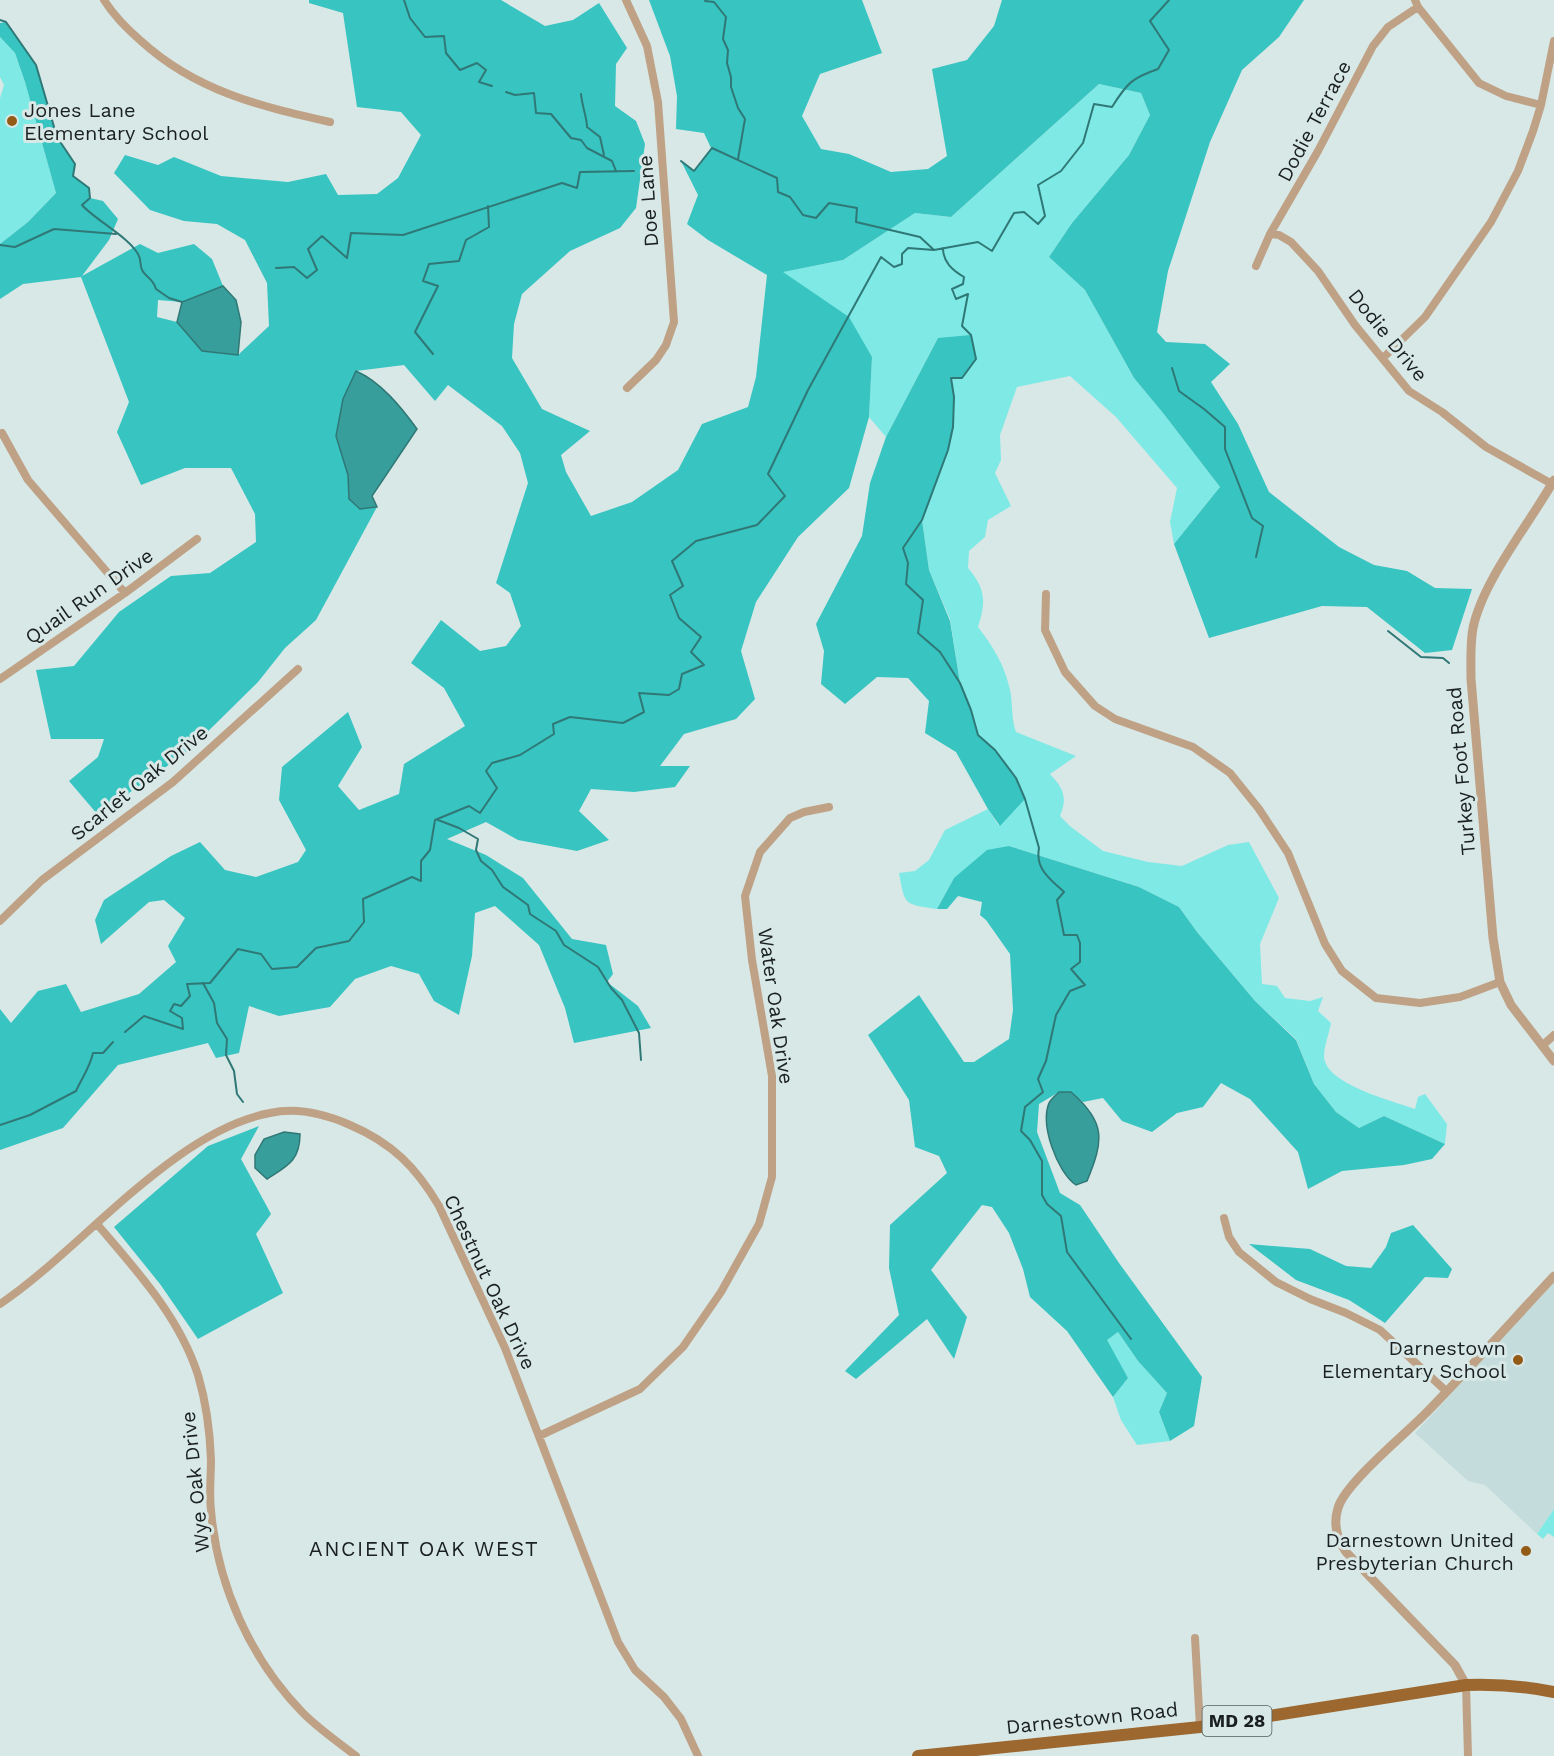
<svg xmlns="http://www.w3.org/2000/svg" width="1554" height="1756" font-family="'Work Sans',sans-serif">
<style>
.built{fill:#c4dddc}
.green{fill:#7fe9e5}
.forest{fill:#38c4c1}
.water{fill:#389e9b;stroke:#2f7876;stroke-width:1.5}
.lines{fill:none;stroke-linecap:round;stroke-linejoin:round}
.stream{stroke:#2f7876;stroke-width:2}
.minor{stroke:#bfa286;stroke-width:8}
.tertiary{stroke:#bfa286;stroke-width:9}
.primary{stroke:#9c6830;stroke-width:12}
.poi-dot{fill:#945b17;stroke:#d7e8e7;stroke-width:2}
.labels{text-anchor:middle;stroke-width:6;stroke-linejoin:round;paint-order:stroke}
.shield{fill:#d7e8e7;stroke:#535c5b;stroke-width:1.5}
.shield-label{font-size:18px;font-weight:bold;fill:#1a201f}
.poi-label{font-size:20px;fill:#1a201f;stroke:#d7e8e7;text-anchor:end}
.street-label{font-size:20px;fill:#1a201f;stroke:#d7e8e7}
.neighbourhood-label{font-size:21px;letter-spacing:1.5px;fill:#1a201f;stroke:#d7e8e7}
</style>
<rect width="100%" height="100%" fill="#d7e8e7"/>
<!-- built -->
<path class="built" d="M1554,1282V1509L1537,1534L1485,1485L1468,1481L1415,1433Z"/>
<!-- green -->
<path class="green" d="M0,37L15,53L25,82L56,193L28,222L0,244V98L4,85L0,77Z
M1099,84L1141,93L1150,115L1129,155L1072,223L1049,257L1085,290L1134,378L1163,413L1220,487L1174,544L1170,522L1177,488L1116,417L1070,376L1017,387L1000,435L1001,460L995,473L1011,506L988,520L985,537L969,551L968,568C986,589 986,602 978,627C993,646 1005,666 1010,690C1013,704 1011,718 1016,732L1076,756L1050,774C1063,788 1068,797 1060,816L1071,827L1103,851L1148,862L1182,866L1228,845L1249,842L1279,898L1260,944L1262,984L1277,986L1285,998L1310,1001L1323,997L1318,1011L1331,1023C1329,1034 1324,1046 1324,1056C1324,1084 1393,1101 1415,1109L1418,1097L1425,1094L1447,1124L1445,1144L1384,1116L1359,1128L1336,1112L1314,1084L1296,1039L1255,1001L1197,932L1179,907L1139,887L1009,846L954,878L937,909C904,904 905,906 899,873L915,871L929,860L945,830L988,809L999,826L995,750L978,735L971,710L960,683L950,619L929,570L922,520L948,450L953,427L954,397L951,378L938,338L886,437L869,417L872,357L782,272L843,260L915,213L951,217Z
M1118,1332L1138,1361L1167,1393L1159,1412L1170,1441L1137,1445L1121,1420L1113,1397L1128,1378L1106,1340Z
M1554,1509V1537L1548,1533L1543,1539L1537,1534Z"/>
<!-- forest -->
<path class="forest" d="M309,0H501L545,26L573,20L599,3L627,48L616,64L615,106L636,121L645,144L636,208L620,228L570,251L522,294L514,324L512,358L542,409L590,431L561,455L566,472L591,516L632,502L678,470L702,424L748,407L756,377L767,275L708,240L687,224L698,195L681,161L694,171L711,148L704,133L676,129L677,96L670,56L649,0H862L882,53L820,74L802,116L821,149L849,154L891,172L928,169L947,156L932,69L967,60L994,26L1002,0H1304L1279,37L1242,70L1210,142L1168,271L1157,332L1166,342L1205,344L1230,364L1211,382L1238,424L1269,492L1339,547L1374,565L1407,571L1435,588L1472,589L1452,650L1425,653L1367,607L1322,606L1209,638L1174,544L1220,487L1163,413L1134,378L1085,290L1049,257L1072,223L1129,155L1150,115L1141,93L1099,84L951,217L915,213L843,260L783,272L849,317L872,357L869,417L849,488L798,537L756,602L741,651L755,699L736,719L684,734L660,766H690L675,787L634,792L591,789L579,811L609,840L577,851L518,840L486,822L447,839L486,855L523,878L572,939L606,945L613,974L607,982L638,1006L651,1028L574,1043L565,1008L539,945L495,906L475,913L472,956L459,1015L434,1001L419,974L391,966L355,979L330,1007L279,1016L249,1006L239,1053L216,1058L208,1043L118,1065L63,1128L0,1150V1009L11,1023L38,991L66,984L81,1012L139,994L176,962L168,946L185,918L164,900L149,902L101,944L95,920L104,900L171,856L200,842L225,870L256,877L298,862L306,850L279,800L282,767L348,712L362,747L338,786L359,810L399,794L404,764L465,726L444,688L411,663L441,620L480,651L506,646L521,626L510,593L496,583L528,483L520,453L502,426L448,385L435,401L404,365L356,371L336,436L348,475L349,499L360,509L377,507L316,620L285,648L258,682L187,752L98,815L69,781L98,757L104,739H51L36,670L74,666L119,612L171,576L210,573L256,542L255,514L231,468H185L141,485L117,432L129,402L81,277L23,284L0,299V244L28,222L56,193L25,82L15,53L0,37V23L6,22L36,65L57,137L75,164L73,176L89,188L90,198L103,201L118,219L109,240L82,276L140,244L158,253L194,244L212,259L223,286L182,302L158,300L157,317L177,322L202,351L238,355L269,326L267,283L245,240L217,224L184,221L150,210L114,173L125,155L158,165L174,157L221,176L288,182L326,174L338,195L377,194L398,178L421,135L401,112L357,107L343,13L309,3Z
M971,335L976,359L962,378L951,379L954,397L953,427L948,450L922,520L929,570L950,621L960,683L971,710L978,735L995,750L1016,778L1025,799L1000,826L988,809L956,752L925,733L929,701L908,678L877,677L845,704L821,684L824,651L816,624L862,536L870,483L886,437L938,338Z
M1009,846L1139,887L1179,907L1197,932L1255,1001L1296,1040L1314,1084L1336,1112L1359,1128L1384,1116L1445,1144L1432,1159L1404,1165L1342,1171L1308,1189L1298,1152L1250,1099L1221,1083L1203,1107L1177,1113L1152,1132L1122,1121L1103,1098L1083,1102L1071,1092H1059L1039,1104L1037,1132L1060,1193L1080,1205L1119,1263L1202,1377L1194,1426L1170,1441L1159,1412L1167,1393L1138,1361L1118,1332L1107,1340L1128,1378L1113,1397L1067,1331L1030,1297L1023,1269L1009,1233L992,1207L982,1205L931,1270L967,1317L954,1359L927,1319L856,1379L845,1371L899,1315L889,1268L890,1225L947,1173L939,1156L915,1147L909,1100L868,1035L919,995L964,1062H974L1009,1039L1013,1010L1010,954L986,920L980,915L982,902L958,896L947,909H937L954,878L987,850Z
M259,1126L241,1159L271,1214L256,1234L283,1293L198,1339L160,1284L114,1227L208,1146Z
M1413,1225L1452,1269L1448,1278L1425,1277L1385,1323L1349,1300L1296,1280L1249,1244L1310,1249L1346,1266L1371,1268L1386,1247L1391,1233Z"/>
<!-- water -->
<path class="water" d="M223,286L236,300L241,322L238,355L202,351L177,322L182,302Z
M356,371C381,382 401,407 417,429L372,496L377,507L360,509L349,499L348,475L336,436L343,399Z
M1059,1092H1071C1106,1122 1104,1140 1087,1181L1076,1185C1057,1172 1040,1125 1049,1103C1051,1099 1056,1095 1059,1092Z
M284,1132L300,1134C300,1161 287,1166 267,1179L255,1168V1155L264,1139Z"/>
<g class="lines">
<!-- stream -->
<path class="stream" d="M404,0L410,18L425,37L444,36L446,53L460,70L477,63L486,70L479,82L492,86
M705,1L714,2L726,17L723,39L728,50L727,63L731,77V87L738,108L745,119L738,159
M0,20L6,22L36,65L57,137L75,164L73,176L89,188L90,198L82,205C95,220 131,238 139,256C141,260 140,266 142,270C146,278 153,278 156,289L169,298L182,302
M506,92L515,95L534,93L536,113L551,114L571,138L581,140L587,148L612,161L616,171
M581,94C582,106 587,118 587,127L600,137L604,155
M681,161L694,171L712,148L777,178L778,192L790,197L803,215L816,218L829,203L857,208L856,222L920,237L934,250L978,242L992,251L1014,213L1024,212L1038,224L1045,216L1038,185L1061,171L1083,143L1094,104L1112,107C1127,83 1132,78 1158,69L1169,50L1150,21L1169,0
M0,245L15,247L54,229L116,234
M943,248C943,262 952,270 964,277L963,284L952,289L956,299L968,294L962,326L971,335L976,359L962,378H951L954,397L953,427L948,450L922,520L903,548L908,563L906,584L923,600L918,633L940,652L960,683L971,710L978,735L995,750L1016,778L1025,799L1039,848C1035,869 1050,879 1064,892L1057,900L1064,935H1077L1080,943V962L1071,969L1085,985L1070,991L1056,1015L1046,1061L1038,1079L1043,1092L1025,1107L1021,1131L1030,1140L1042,1161V1195L1047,1204L1061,1216L1067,1252L1131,1339
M276,268L294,267L307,278L317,270L308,249L322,236L347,258L351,233L403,235L562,183L577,188L580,172L634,171
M433,354L415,332L438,286L423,281L429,264L459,261L466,240L489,227L488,206
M1172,368L1179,391L1204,409L1225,427V449L1252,518L1263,526L1256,557
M1388,631L1421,657L1443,658L1449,663
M438,820L459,828L478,839L476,850L481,861L492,870L503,887L528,905L530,914L556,931L564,945L598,967L611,988L622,1000L639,1033L641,1060
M203,983L214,1003L217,1023L227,1039L226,1055L234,1071L237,1094L243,1102
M125,1032L144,1016L183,1029L182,1018L170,1011L174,1004L181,1006L190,996L187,984L210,983L238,949L261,954L272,969L297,967L316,948L349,941L364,922L363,899L412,877L421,881V861L430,850L435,820L469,806L480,813L497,788L486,771L492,763L520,755L554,734L553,724L570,717L623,723L644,712L639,693L669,695L679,689L682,674L704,665L691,652L701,637L679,618L670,595L683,586L672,561L696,541L757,525L785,496L768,474L808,390L881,257L894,267L902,264V254L908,248L934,250
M0,1125L30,1115L76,1091C82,1078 90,1067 93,1053H103L113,1042"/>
<!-- minor -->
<path class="minor" d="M104,0C114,16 127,29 141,41C196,91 259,106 330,122
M626,0L647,46L658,102L674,322L666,345L656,360L627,388
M1415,0L1418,7L1479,83L1506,96L1541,105
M1270,234L1279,235L1291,242L1318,271L1355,325L1409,391L1442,412L1486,447L1552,484
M1256,266L1270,234L1318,151L1373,46L1388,27L1418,7
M1383,358L1425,317L1491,222L1518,171L1533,131L1541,105L1554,41
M2,433L28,480L125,593
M1046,594L1045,630L1065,672L1095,706L1115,719L1193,747L1230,773L1259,809L1288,853L1325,944L1342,971L1376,998L1420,1003L1460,997L1500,982
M0,679L125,593L197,539
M0,921L42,880L173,782L298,669
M1542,1046L1554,1035
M1224,1218L1229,1237L1239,1252L1276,1282L1310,1299L1346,1313L1380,1330L1446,1391
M97,1224C136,1270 179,1316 198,1375C206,1402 210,1431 211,1460C211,1476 209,1493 211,1510C217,1584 250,1659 303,1713C319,1729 338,1742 356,1756
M0,1304C82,1249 173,1131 270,1113C297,1107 325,1114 350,1125C392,1143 416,1167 439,1206L505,1348L618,1642L635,1670L664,1697L681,1719L698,1756
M539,1436L640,1389L683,1347L721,1292L759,1224L772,1177V1076L752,960L745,896L760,852L790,818L804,812L829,807
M1195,1638L1200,1727
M1466,1685L1468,1756"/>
<!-- tertiary -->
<path class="tertiary" d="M1554,480C1530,523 1483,580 1473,628C1470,644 1471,662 1471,679L1493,938L1500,982L1511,1005L1554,1061
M1466,1685L1455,1665L1346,1552C1337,1539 1333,1524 1338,1508C1345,1483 1408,1432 1428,1411C1471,1367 1512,1321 1554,1276"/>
<!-- primary -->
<path class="primary" d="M918,1756L1200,1727L1466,1685C1496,1684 1525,1686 1554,1692"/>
</g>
<!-- markers -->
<g class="poi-dot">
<circle cx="12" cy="121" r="6"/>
<circle cx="1518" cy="1360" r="6"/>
<circle cx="1526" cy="1551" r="6"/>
</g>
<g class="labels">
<!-- shield labels -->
<rect class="shield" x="1202.5" y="1706" width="69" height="30" rx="4.5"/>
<g class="shield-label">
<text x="1237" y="1727">MD 28</text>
</g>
<!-- poi labels -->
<g class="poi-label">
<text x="24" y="117" text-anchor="start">Jones Lane<tspan x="24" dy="23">Elementary School</tspan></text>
<text x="1506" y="1355">Darnestown<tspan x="1506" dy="23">Elementary School</tspan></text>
<text x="1514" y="1547">Darnestown United<tspan x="1514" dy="23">Presbyterian Church</tspan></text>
</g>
<!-- street labels -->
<g class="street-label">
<text transform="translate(1314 121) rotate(-62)" y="7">Dodie Terrace</text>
<text transform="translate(648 201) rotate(-94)" y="7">Doe Lane</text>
<text transform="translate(1388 335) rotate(51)" y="7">Dodie Drive</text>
<text transform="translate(89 596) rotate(-35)" y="7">Quail Run Drive</text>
<text transform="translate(1461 771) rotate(-95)" y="7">Turkey Foot Road</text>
<text transform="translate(139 783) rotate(-39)" y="7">Scarlet Oak Drive</text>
<text transform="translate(776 1006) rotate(82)" y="7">Water Oak Drive</text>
<text transform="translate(490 1282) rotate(65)" y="7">Chestnut Oak Drive</text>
<text transform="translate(195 1482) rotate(-96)" y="7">Wye Oak Drive</text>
<text transform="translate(1092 1718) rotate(-6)" y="7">Darnestown Road</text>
</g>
<!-- neighbourhood labels -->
<g class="neighbourhood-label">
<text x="424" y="1556">ANCIENT OAK WEST</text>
</g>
</g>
</svg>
